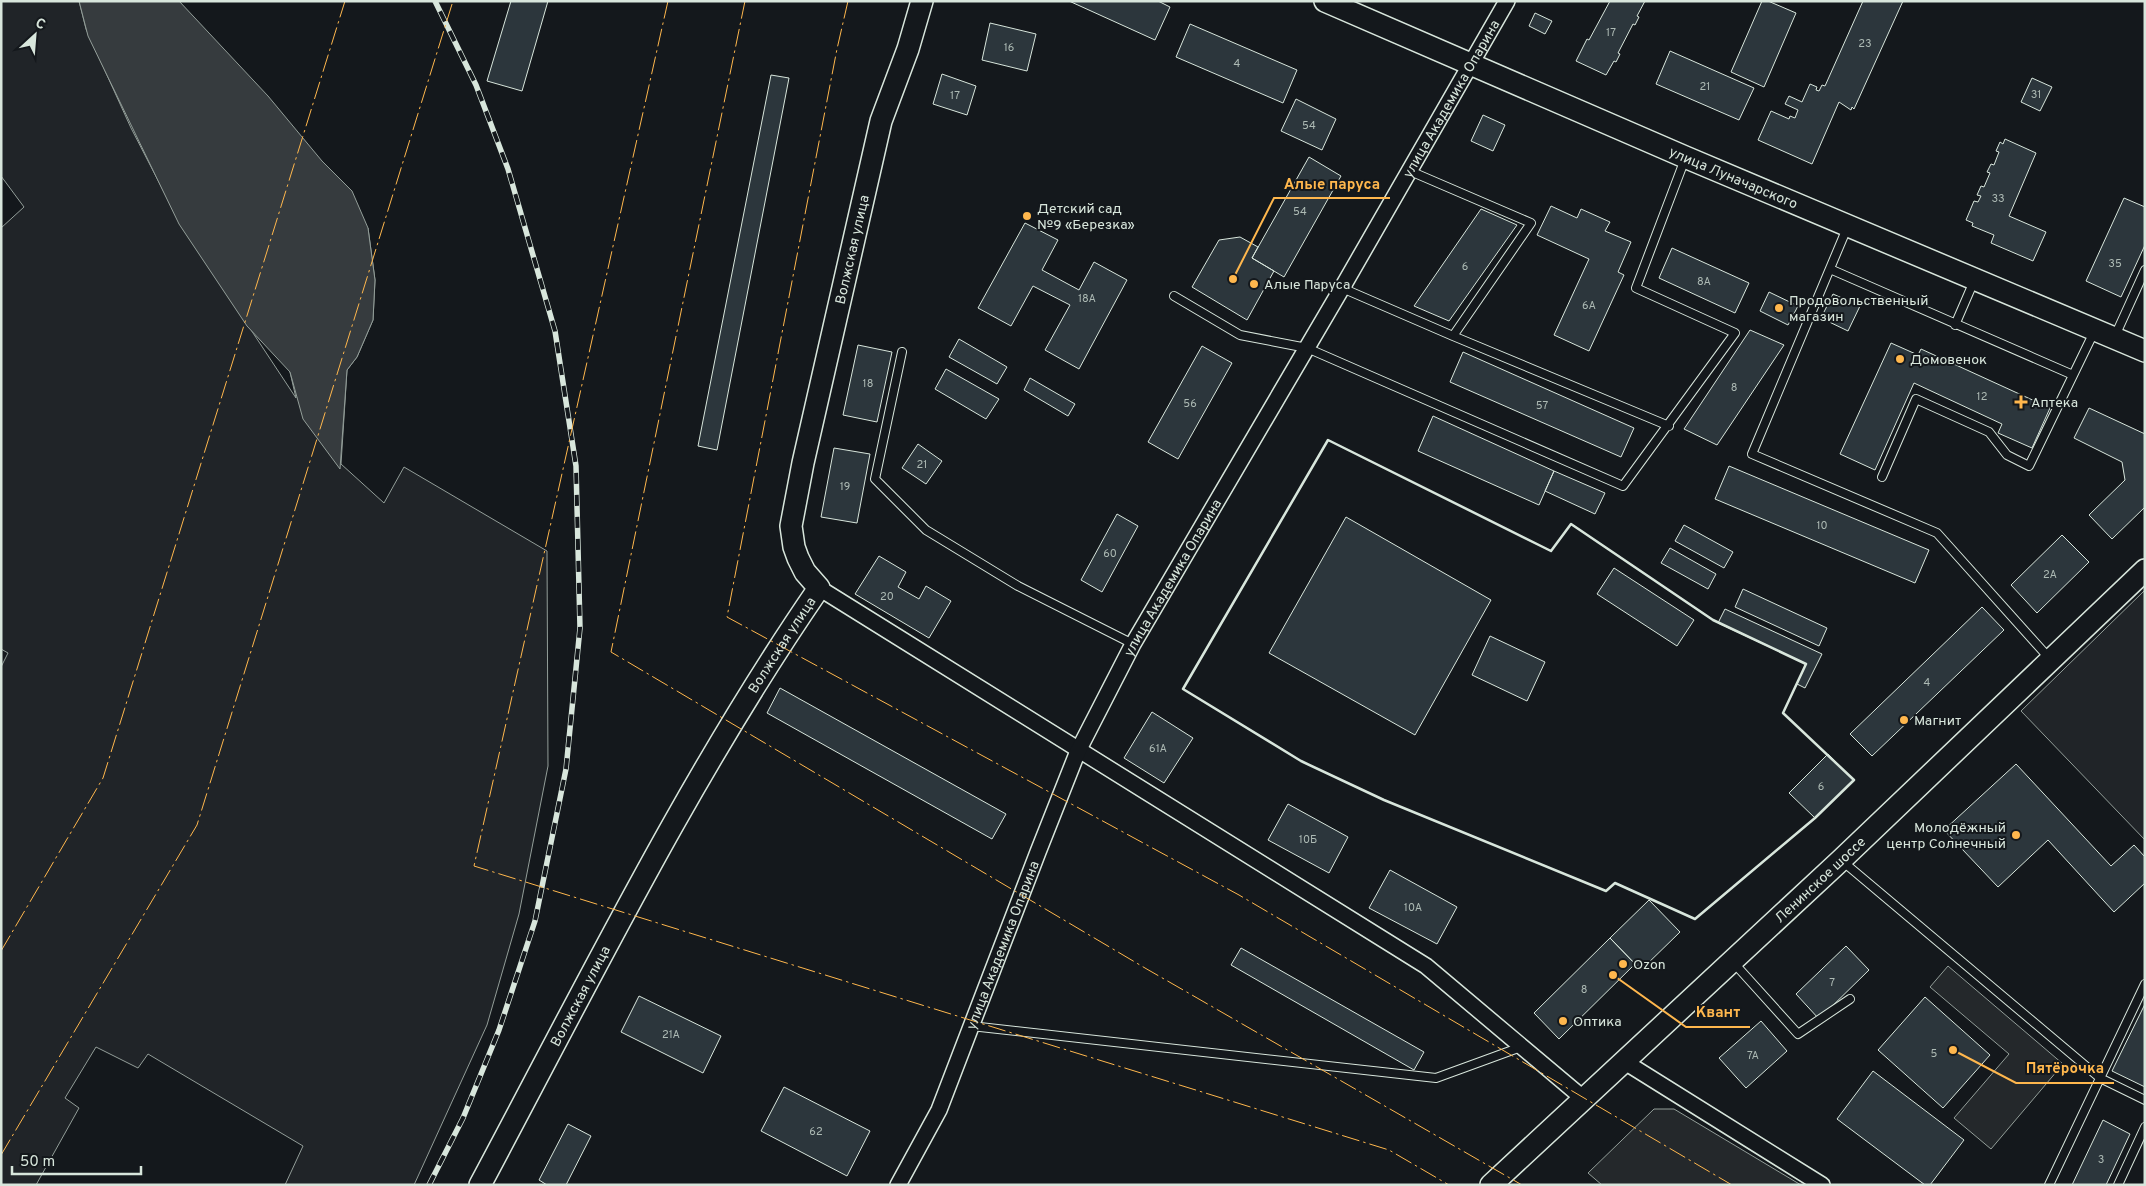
<svg xmlns="http://www.w3.org/2000/svg" width="2146" height="1186" font-family="Overpass,sans-serif">
<style>
.green{fill:#202428;stroke:#939e99}
.parking{fill:#24282b;stroke:#939e99}
.water{fill:#363b3e;stroke:#939e99}
.building{fill:#2c363c;stroke:#d8e6dc}
.lines{fill:none;stroke-linecap:round;stroke-linejoin:round}
.lane-casing{stroke:#d8e6dc;stroke-width:10}
.street-casing{stroke:#d8e6dc;stroke-width:18}
.secondary-casing{stroke:#d8e6dc;stroke-width:24}
.lane{stroke:#14181c;stroke-width:8}
.street{stroke:#14181c;stroke-width:15}
.secondary{stroke:#14181c;stroke-width:21}
.rail-casing{stroke:#d8e6dc;stroke-width:5.5}
.rail{stroke:#14181c;stroke-width:4;stroke-dasharray:11;stroke-linecap:butt}
.wall{stroke:#d8e6dc;stroke-width:2.5}
.power{stroke:#ffb74d;stroke-width:1;stroke-dasharray:18 4 2.5 4;stroke-linecap:butt}
.poi-dot{fill:#ffb74d;stroke:#14181c;stroke-width:2}
.labels{text-anchor:middle;stroke-width:4;stroke-linejoin:round;paint-order:stroke}
.number-label{font-size:11px;fill:#adbab4}
.street-label{font-size:14px;fill:#d8e6dc;stroke:#14181c}
.poi-label{font-size:14px;fill:#d8e6dc;stroke:#14181c;text-anchor:start}
.leader{fill:none;stroke:#ffb74d;stroke-width:2}
.callout-dot{fill:#ffb74d;stroke:#14181c;stroke-width:2}
.callout-label{font-size:15px;text-anchor:middle;font-weight:bold;fill:#ffb74d;stroke:#14181c;stroke-width:4;stroke-linejoin:round;paint-order:stroke}
</style>
<rect width="100%" height="100%" fill="#14181c"/>
<!-- green -->
<path class="green" d="M1,1H79L86,29L131,128L179,221L296,398L290,372L368,228L375,280L373,320L357,357L347,370L341,464L384,503L404,467L547,551L548,766L519,914L487,1025L414,1185H285L303,1146L148,1054L138,1068L96,1047L65,1098L79,1108L36,1185H1V667L8,653L1,649V228L24,207L1,176Z
M2145,590V840L2021,711Z"/>
<!-- parking -->
<path class="parking" d="M1948,966L2063,1064L1991,1149L1954,1118L2009,1054L1930,987Z
M1654,1109H1674L1801,1185H1602L1588,1173Z"/>
<!-- water -->
<path class="water" d="M79,1H179L268,96L322,161L352,191L368,228L375,280L373,320L357,357L347,370L340,469L303,419L290,372L247,326L179,224L88,36Z"/>
<!-- building -->
<path class="building" d="M511,1H548L522,91L487,81Z
M1069,1H1158L1170,7L1155,40Z
M1610,1H1645L1637,16L1639,17L1635,25L1633,24L1618,53L1620,54L1616,62L1614,61L1606,75L1576,61L1587,39L1589,40Z
M1762,1H1768L1796,13L1764,87L1731,72Z
M1863,1H1903L1854,109L1852,107L1851,110L1839,102L1812,164L1758,140L1771,111L1789,119L1790,116L1795,118L1798,110L1785,104L1789,96L1802,102L1810,84L1817,87L1816,90L1819,91L1822,85L1825,86Z
M1535,13L1552,21L1545,34L1529,26Z
M990,23L1036,34L1027,71L982,60Z
M1190,24L1297,70L1283,103L1176,57Z
M1670,51L1754,88L1739,120L1656,84Z
M942,74L976,86L967,115L933,104Z
M771,75L789,78L717,450L698,446Z
M2032,78L2052,87L2040,111L2021,102Z
M1296,99L1336,119L1322,150L1281,131Z
M1483,115L1505,125L1493,151L1471,141Z
M2005,139L2036,153L2009,216L2046,232L2033,261L1991,243L1994,235L1972,226L1973,223L1966,220L1974,201L1978,202L1981,196L1977,195L1981,186L1984,187L1990,173L1987,172L1991,164L1994,165L1999,152L1996,151L2000,142L2003,144Z
M1309,157L1341,176L1284,277L1252,258Z
M2124,198L2145,207V245L2121,297L2086,281Z
M1551,206L1577,218L1581,209L1610,222L1605,231L1631,242L1618,272L1624,275L1589,351L1554,335L1589,259L1537,235Z
M1481,209L1517,225L1449,321L1414,306Z
M1025,223L1058,240L1042,270L1079,290L1094,262L1127,280L1079,369L1045,350L1070,305L1033,286L1011,326L978,308Z
M1240,237L1258,247L1252,258L1274,271L1247,320L1192,287L1219,240Z
M1672,248L1749,283L1735,313L1659,278Z
M1769,292L1798,306L1788,325L1760,311Z
M1833,294L1860,306L1848,331L1821,318Z
M1750,330L1784,345L1717,445L1684,429Z
M959,339L1007,367L997,384L949,357Z
M1891,343L1918,355L1921,349L2050,408L2032,448L1998,433L2002,424L1914,383L1875,470L1840,454Z
M858,345L892,352L877,422L843,415Z
M1202,346L1232,363L1178,459L1148,442Z
M1463,352L1634,428L1621,457L1450,382Z
M946,369L999,399L986,419L935,389Z
M1030,378L1075,404L1068,416L1024,390Z
M2089,408L2145,434V507L2112,539L2089,515L2125,480L2122,462L2074,438Z
M1433,416L1554,471L1539,505L1418,451Z
M918,444L942,461L926,484L902,468Z
M834,448L870,454L857,523L821,517Z
M1729,466L1929,550L1915,583L1715,499Z
M1554,471L1605,493L1595,514L1545,491Z
M1117,514L1138,526L1102,592L1081,580Z
M1346,517L1491,600L1415,735L1269,653Z
M1684,525L1733,552L1724,568L1675,541Z
M2062,535L2089,562L2037,613L2011,585Z
M1670,548L1716,574L1708,589L1661,563Z
M879,556L906,572L898,587L919,599L926,586L951,601L929,638L855,594Z
M1614,568L1694,620L1677,646L1597,594Z
M1743,589L1827,628L1819,646L1735,607Z
M1982,607L2004,630L1872,756L1850,734Z
M1725,609L1822,654L1805,688L1797,684L1806,664L1718,623Z
M1490,636L1545,662L1527,701L1472,675Z
M780,688L1006,814L992,839L767,713Z
M1152,712L1193,738L1164,783L1124,758Z
M1828,754L1854,780L1815,818L1789,793Z
M2016,764L2111,866L2134,845L2145,857V883L2114,912L2048,840L1998,887L1944,830Z
M1288,804L1348,837L1329,873L1268,840Z
M1390,870L1457,907L1437,944L1369,908Z
M1649,900L1680,932L1641,970L1610,938Z
M1610,938L1635,964L1559,1039L1534,1013Z
M1846,946L1869,970L1819,1019L1796,994Z
M1241,948L1424,1052L1414,1070L1231,965Z
M639,996L721,1036L703,1073L621,1032Z
M1925,997L1990,1055L1943,1108L1878,1050Z
M2145,1004V1087L2112,1071Z
M1761,1021L1787,1051L1746,1088L1719,1058Z
M1873,1071L1964,1140L1930,1185H1925L1837,1119Z
M784,1087L870,1131L847,1176L761,1131Z
M2103,1120L2130,1134L2106,1185H2072Z
M568,1124L591,1136L566,1185H547L539,1180Z"/>
<g class="lines">
<!-- lane casing -->
<g class="lane-casing">
<path id="lane" d="M1847,228L1752,454L1937,533L2050,659
M1830,269L2073,375
M1342,288L1453,336L1531,223L1410,171
M1174,296L1240,335L1307,348L1623,486L1735,333L1636,288L1685,159
M1955,325L1974,281
M1453,336L1669,426
M2115,336L2145,270
M902,352L875,479L926,530L1018,586L1133,644
M1882,477L1916,399L1989,432L2007,455L2029,466L2094,332
M1841,860L2100,1078L2145,1100
M1733,962L1798,1034L1850,999
M971,1026L1436,1078L1521,1047
M2049,1185L2145,984
M2118,1185L2145,1127"/>
</g>
<!-- street casing -->
<g class="street-casing">
<g id="street">
<path d="M819,588L1426,966L1584,1099"/>
<path d="M1625,1062L1822,1185"/>
<path id="s1" d="M898,1185L939,1110L1038,852L1078,751L1133,644L1342,288L1507,1"/>
</g>
</g>
<!-- secondary casing -->
<g class="secondary-casing">
<g id="secondary">
<path id="s2" d="M1325,1L1685,157L2145,351"/>
<path id="s3" d="M480,1185C588,983 689,777 819,588L805,572L798,558L794,547L791,526L803,463L881,121L908,49L922,1"/>
<path id="s4" d="M1491,1185L1841,860L2145,570"/>
</g>
</g>
<!-- lane -->
<use href="#lane" class="lane"/>
<!-- street -->
<use href="#street" class="street"/>
<!-- secondary -->
<use href="#secondary" class="secondary"/>
<!-- rail casing -->
<g class="rail-casing">
<path id="rail" d="M429,1185L463,1118L499,1030L535,921L566,769L580,628L576,466L555,331L508,169L476,85L435,1"/>
</g>
<!-- rail -->
<use href="#rail" class="rail"/>
<!-- wall -->
<path class="wall" d="M1328,440L1551,551L1571,524L1713,620L1806,664L1783,713L1854,780L1815,818L1695,919L1615,883L1606,891L1384,800L1301,761L1183,689Z"/>
<!-- power -->
<path class="power" d="M668,1L474,866L1389,1150L1449,1185
M745,1L611,652L1145,968L1522,1185
M848,1L837,49L727,617L1239,895L1732,1185
M1,951L103,778L345,1
M1,1155L197,825L453,1"/>
</g>
<!-- markers -->
<g class="poi-dot">
<circle cx="1027" cy="216" r="5"/>
<circle cx="1254" cy="284" r="5"/>
<circle cx="1779" cy="308" r="5"/>
<circle cx="1900" cy="359" r="5"/>
<path d="M2018.5 394.5h5v5h5v5h-5v5h-5v-5h-5v-5h5z"/>
<circle cx="1904" cy="720" r="5"/>
<circle cx="2016" cy="835" r="5"/>
<circle cx="1623" cy="964" r="5"/>
<circle cx="1563" cy="1021" r="5"/>
</g>
<g class="labels">
<!-- number labels -->
<g class="number-label">
<text x="1611" y="36">17</text>
<text x="1865" y="47">23</text>
<text x="1009" y="51">16</text>
<text x="1237" y="67">4</text>
<text x="1705" y="90">21</text>
<text x="2036" y="98">31</text>
<text x="955" y="99">17</text>
<text x="1309" y="129">54</text>
<text x="1998" y="202">33</text>
<text x="1300" y="215">54</text>
<text x="2115" y="267">35</text>
<text x="1465" y="270">6</text>
<text x="1704" y="285">8А</text>
<text x="1087" y="302">18А</text>
<text x="1589" y="309">6А</text>
<text x="868" y="387">18</text>
<text x="1734" y="391">8</text>
<text x="1982" y="400">12</text>
<text x="1190" y="407">56</text>
<text x="1542" y="409">57</text>
<text x="922" y="468">21</text>
<text x="845" y="490">19</text>
<text x="1822" y="529">10</text>
<text x="1110" y="557">60</text>
<text x="2050" y="578">2А</text>
<text x="887" y="600">20</text>
<text x="1927" y="686">4</text>
<text x="1158" y="752">61А</text>
<text x="1821" y="790">6</text>
<text x="1308" y="843">10Б</text>
<text x="1413" y="911">10А</text>
<text x="1832" y="986">7</text>
<text x="1584" y="993">8</text>
<text x="671" y="1038">21А</text>
<text x="1934" y="1057">5</text>
<text x="1753" y="1059">7А</text>
<text x="816" y="1135">62</text>
<text x="2101" y="1163">3</text>
</g>
<!-- street labels -->
<g class="street-label">
<text dy="5" stroke="none"><textPath href="#s1" startOffset="1222">улица Академика Опарина</textPath></text>
<text dy="5" stroke="none"><textPath href="#s2" startOffset="445">улица Луначарского</textPath></text>
<text dy="5" stroke="none"><textPath href="#s3" startOffset="1040">Волжская улица</textPath></text>
<text dy="5" stroke="none"><textPath href="#s1" startOffset="668">улица Академика Опарина</textPath></text>
<text dy="5" stroke="none"><textPath href="#s3" startOffset="619">Волжская улица</textPath></text>
<text dy="5" stroke="none"><textPath href="#s4" startOffset="449">Ленинское шоссе</textPath></text>
<text dy="5" stroke="none"><textPath href="#s1" startOffset="262">улица Академика Опарина</textPath></text>
<text dy="5" stroke="none"><textPath href="#s3" startOffset="214">Волжская улица</textPath></text>
</g>
<!-- poi labels -->
<g class="poi-label">
<text x="1037" y="213">Детский сад<tspan x="1037" dy="16">№9 «Березка»</tspan></text>
<text x="1264" y="289">Алые Паруса</text>
<text x="1789" y="305">Продовольственный<tspan x="1789" dy="16">магазин</tspan></text>
<text x="1910" y="364">Домовенок</text>
<text x="2031" y="407">Аптека</text>
<text x="1914" y="725">Магнит</text>
<text x="2006" y="832" text-anchor="end">Молодёжный<tspan x="2006" dy="16">центр Солнечный</tspan></text>
<text x="1633" y="969">Ozon</text>
<text x="1573" y="1026">Оптика</text>
</g>
</g>
<!-- callouts -->
<path class="leader" d="M1233 279L1274 198H1390M1613 975L1686 1027H1750M1953 1050L2016 1083H2114"/>
<g class="callout-dot">
<circle cx="1233" cy="279" r="5"/>
<circle cx="1613" cy="975" r="5"/>
<circle cx="1953" cy="1050" r="5"/>
</g>
<g class="callout-label">
<text x="1332" y="189">Алые паруса</text>
<text x="1718" y="1017">Квант</text>
<text x="2065" y="1073">Пятёрочка</text>
</g>
<!-- border -->
<rect width="2146" height="1186" fill="none" stroke="#d8e6dc" stroke-width="5"/>
<!-- north arrow -->
<g transform="translate(35 35) rotate(26)" stroke="#14181c" stroke-width="4" paint-order="stroke">
<path d="M0-4L9 19L0 12L-9 19Z" fill="#d8e6dc"/>
<text y="-8" font-size="14" font-weight="bold" text-anchor="middle" fill="#d8e6dc">С</text>
</g>
<!-- scale -->
<path d="M12 1166v8h129v-8" fill="none" stroke="#d8e6dc" stroke-width="2.5"/>
<text x="20" y="1166" font-size="15" fill="#d8e6dc" stroke="#14181c" stroke-width="4" paint-order="stroke">50 m</text>
</svg>
